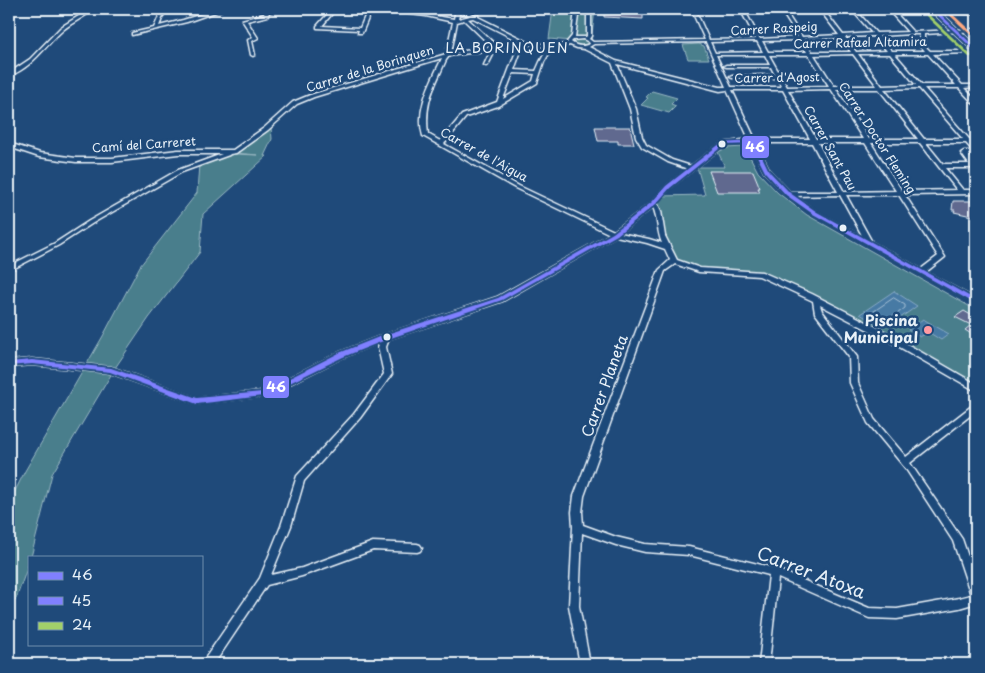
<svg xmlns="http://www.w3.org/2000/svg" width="985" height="673" font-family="'Playpen Sans',sans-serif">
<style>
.green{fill:#4a7e8c;stroke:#99b8c2}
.water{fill:#477aa4;stroke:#87aac6}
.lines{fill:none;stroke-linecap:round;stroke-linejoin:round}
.shore{stroke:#a8c1d6;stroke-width:1}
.building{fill:#60698f;stroke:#e8f1f8}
.minor-casing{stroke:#e8f1f8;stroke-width:3}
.major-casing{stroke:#e8f1f8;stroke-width:4}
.minor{fill:#1f4a7a;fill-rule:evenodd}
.major{fill:#1f4a7a;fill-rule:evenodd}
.bus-1-casing{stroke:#1f4a7a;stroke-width:4}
.bus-2-casing{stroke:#1f4a7a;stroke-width:4}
.bus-3-casing{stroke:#1f4a7a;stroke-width:4}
.bus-4-casing{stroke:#1f4a7a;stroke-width:4}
.bus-1{fill:#8080ff;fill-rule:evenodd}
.bus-2{fill:#8080ff;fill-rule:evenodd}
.bus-3{fill:#a2d06a;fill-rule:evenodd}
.bus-4{fill:#ffa980;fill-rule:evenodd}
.bus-dot{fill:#e8f1f8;stroke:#1f4a7a;stroke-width:2}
.poi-dot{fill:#ff9aa2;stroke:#1f4a7a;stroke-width:2}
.labels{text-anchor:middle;stroke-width:5;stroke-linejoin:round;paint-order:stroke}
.far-street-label{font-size:12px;fill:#e8f1f8;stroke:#1f4a7a}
.far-neighbourhood-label{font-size:14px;letter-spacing:1px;fill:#e8f1f8;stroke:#1f4a7a}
.poi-label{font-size:15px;font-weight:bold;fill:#e8f1f8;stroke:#1f4a7a;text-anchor:end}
.street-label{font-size:15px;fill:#e8f1f8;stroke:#1f4a7a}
.near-street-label{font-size:18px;fill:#e8f1f8;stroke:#1f4a7a}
.line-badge{stroke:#1f4a7a;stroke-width:2}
.badge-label{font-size:14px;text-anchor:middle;font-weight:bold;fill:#fff}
</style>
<rect width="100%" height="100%" fill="#1f4a7a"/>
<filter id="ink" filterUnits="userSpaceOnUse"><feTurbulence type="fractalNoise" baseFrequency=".02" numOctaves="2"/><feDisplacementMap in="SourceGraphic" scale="10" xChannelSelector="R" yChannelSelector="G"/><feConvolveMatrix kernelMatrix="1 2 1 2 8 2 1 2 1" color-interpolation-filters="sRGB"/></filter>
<g filter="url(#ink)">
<!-- green -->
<path class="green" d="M553,9H595L591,43L581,46L574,45L572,41L549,39Z
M699,44L704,46L709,59H688L683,45Z
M652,91L677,98L671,104L676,106L669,113L641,105L648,98L646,97Z
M271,127L272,139L264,156H267L203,214L200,252L149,318L115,368L52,474L31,557H29V563L16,599L9,604V503L25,471L103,336L140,266L197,193L199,164L234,154L258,155L235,153Z
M745,147L758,172L778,193L807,215L976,310V388L885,335L760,274L699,270L674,261L666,247L654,203L660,196L705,195L697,167H725L718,152L726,148Z"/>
<!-- water -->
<path class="water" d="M894,291L917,306L889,326L886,324L881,327L860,314Z
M923,319L949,334L941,340L928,332L920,337L908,330Z"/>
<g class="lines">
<!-- shore -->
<path class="shore" d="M894,298L905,305V308C894,316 885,323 872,315L873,312Z"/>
</g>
<!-- building -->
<path class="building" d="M604,9H643V19L604,17Z
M595,127H630L634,144H618V141H598Z
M709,171H753L760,188H758L760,192H717Z
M953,201H976V217L954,212L955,210H952Z
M964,311L976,318V337L965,330L971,325L955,317Z"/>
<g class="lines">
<!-- minor casing -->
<g class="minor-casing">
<path id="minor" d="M90,9H94C84,18 72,22 62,31C44,47 32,68 9,76V73L30,59L61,27Z
M162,9H166L159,26L183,20L218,9H224L187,22L132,35V33L154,28Z
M258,9H307L305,10L269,12L268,16L247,21L258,38L252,41L255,55L253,56L251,55L248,40L253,37L242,20L264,14L265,11Z
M332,9H336L322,26L360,28L368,9C397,9 425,14 454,19L456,9C464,9 470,15 478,15V17L530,43L561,45L568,43L567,42L572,36L575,9H579L575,37H586L587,36V9H591V36L589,39L593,42L705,40L691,9H695L709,40L756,39L740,9H744L760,39L798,37L780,9H784L802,37L839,35L819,9H823L843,35L872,33L851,9H855L876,33L908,32L889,11L875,10L873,9L976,12V14L894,11L913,32L976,29V31L924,34V45L930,51H976V53L933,54L962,85H976V87L964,88L976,100V104H974L959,88H924L969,139H976V143H972L976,148V154H968L976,165V171L974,170L972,168H945L963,190H976V194L905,195L945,257L926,272L976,299V304L813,214L786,195L764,172L751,143L725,145L670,188L657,203L661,211L665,236L677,260L700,268L762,272L812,294L888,333L976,384V391L882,337L820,305L822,311L857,357L858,383L874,419L906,457L973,405L976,404V411L910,463L962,539L976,580V603L959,608L897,619L869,618L778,578L769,664H759L769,575L689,555L645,552L616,545L582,533L579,606L590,664H580L569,606L573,527L572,512L574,496L659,270L670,260L665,249L647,243L616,236L503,301L389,339L386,347L392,374L360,418L304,481L291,526L271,575L302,568L373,542L417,544L420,545L422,548L420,551L417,552L373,550L302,576L267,585L214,664H203L204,660L260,578L281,526L297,476L354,414L384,374L378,347L380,342L344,357L266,396L197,404L110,373L32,365L9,367V361L32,359L111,367L197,398L262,391L338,353L383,335L497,297L610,234L515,188L423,136C415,109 431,82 442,58L314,97L297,104L268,130L236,153L230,154L229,155L182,172L93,223L59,245L9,271V266L55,243L89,221L178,170L222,154H178L112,162H76L39,157L9,147V143L40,153L76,158H112L178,150H233L264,128L293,102L310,95L446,54L453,22L426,16L372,9L362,33H358L359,30L317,28V26ZM460,11L470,16L458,19ZM473,18L522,43L497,46L468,19ZM464,20L492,47L451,53L457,22ZM912,34H920V45L925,51H892L879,36ZM874,36L887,51L856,52L845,37ZM841,38L851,52H812L804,39ZM583,39L589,42L590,44C583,47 577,47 571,42L573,40ZM799,40L807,52H768L762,41ZM757,41L763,52L715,53L710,42ZM706,42L726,87H720L616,61L589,47L594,44ZM523,45L548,47L540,62L536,71L514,70ZM570,45L577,48L584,49L612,63L630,109L636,137L642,147L668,162L688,169L666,186L652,202L614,231L519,186L444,144L466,117L498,106L537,83L544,62L553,47H561ZM518,46L497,102L462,115L440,141L428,134C424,102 434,88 446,60L449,56L491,50L484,65L486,66L488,65L496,49ZM853,54L877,86H834L814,55ZM858,54H890L916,85L882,86ZM895,54H928L956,85H922ZM716,55H765L770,65H726L724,66L726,67H771L775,75L732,76L730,77L732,78H777L782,87H731ZM769,55H809L829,86L787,87ZM617,64L720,91L727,90L749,139L721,143L691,166L672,160L646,145L642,137L636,109ZM513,73L535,74L533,81L503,99ZM919,88L963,139H924L884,89ZM831,89L863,139H816L788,90ZM836,89H879L918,139H869ZM732,90H783L810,139H755ZM756,143H812L838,192H790L770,171ZM818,143H865L896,191L844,192ZM871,143H920L957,190L902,191ZM926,143H966L973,151H964L961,153L969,164H943ZM840,195L863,237L817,212L795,196ZM846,195H899L938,256L921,269L872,242ZM653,207C658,218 657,232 662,243L649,239L620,233ZM675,264L699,272L759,276L813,301L815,313L849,357L850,383L868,423L906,469L953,541L971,595L959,598L897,609L869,608L774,568L689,547L645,544L616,537L583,525L582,512L584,496L665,271Z"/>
</g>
<!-- major casing -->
<g class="major-casing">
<path id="major" d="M930,9H936L976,47V52L974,51Z"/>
</g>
<!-- minor -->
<use href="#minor" class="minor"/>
<!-- major -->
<use href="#major" class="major"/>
<!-- bus-1 casing -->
<g class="bus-1-casing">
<path id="bus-1" d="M753,141L755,142L769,171L790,193L817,212L976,300V304L813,214L786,195L765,172L751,144L724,145L670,188L656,204L617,235L502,300L388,339L343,357L263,396L197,404L110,372L32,364L9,366V362L32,360L111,368L197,398L262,392L339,353L384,335L498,298L613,233L652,202L666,186L721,143Z"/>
</g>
<!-- bus-2 casing -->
<g class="bus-2-casing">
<path id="bus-2" d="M931,9H935L976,48V51H975Z"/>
</g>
<!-- bus-3 casing -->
<g class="bus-3-casing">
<path id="bus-3" d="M926,14H928L971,55V57H969L926,16Z"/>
</g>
<!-- bus-4 casing -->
<g class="bus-4-casing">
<path id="bus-4" d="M943,9H947L976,36V39H975Z"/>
</g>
<!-- bus-1 -->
<use href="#bus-1" class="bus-1"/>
<!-- bus-2 -->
<use href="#bus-2" class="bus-2"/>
<!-- bus-3 -->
<use href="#bus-3" class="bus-3"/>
<!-- bus-4 -->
<use href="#bus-4" class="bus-4"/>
</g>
</g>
<!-- markers -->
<g class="bus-dot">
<circle cx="722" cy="144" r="4.5"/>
<circle cx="843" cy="228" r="4.5"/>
<circle cx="387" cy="337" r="4.5"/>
</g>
<circle class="poi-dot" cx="928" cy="330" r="5"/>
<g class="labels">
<!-- far-street labels -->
<g class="far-street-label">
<text transform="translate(774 29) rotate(-3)" y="4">Carrer Raspeig</text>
<text transform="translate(860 43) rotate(-1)" y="4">Carrer Rafael Altamira</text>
<text transform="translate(370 69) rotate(-17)" y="4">Carrer de la Borinquen</text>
<text transform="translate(777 78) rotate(-1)" y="4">Carrer d'Agost</text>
<text transform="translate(877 138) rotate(57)" y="4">Carrer Doctor Fleming</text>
<text transform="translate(144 145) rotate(-4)" y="4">Camí del Carreret</text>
<text transform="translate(830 148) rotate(61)" y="4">Carrer Sant Pau</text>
<text transform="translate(484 155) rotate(29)" y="4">Carrer de l'Aigua</text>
</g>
<!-- far-neighbourhood labels -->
<g class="far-neighbourhood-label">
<text x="507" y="53">LA BORINQUEN</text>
</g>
<!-- poi labels -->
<g class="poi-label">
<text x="918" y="326">Piscina<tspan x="918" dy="17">Municipal</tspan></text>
</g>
<!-- street labels -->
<g class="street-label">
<text transform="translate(605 386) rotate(-70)" y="5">Carrer Planeta</text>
</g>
<!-- near-street labels -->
<g class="near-street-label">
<text transform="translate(811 573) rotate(21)" y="6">Carrer Atoxa</text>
</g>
</g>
<g class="line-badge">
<rect x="741" y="135" width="29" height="24" rx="5" fill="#8080ff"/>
<rect x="262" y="375" width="28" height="24" rx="5" fill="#8080ff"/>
</g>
<g class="badge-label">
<text x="755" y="152">46</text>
<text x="276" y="392">46</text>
</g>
<!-- margin -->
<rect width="985" height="673" fill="none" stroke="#1f4a7a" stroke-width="30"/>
<rect x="15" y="15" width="955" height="643" fill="none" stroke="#e8f1f8" stroke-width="2" filter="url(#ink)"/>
<!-- legend -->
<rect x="28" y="556" width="175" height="90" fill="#1f4a7a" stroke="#6f8dac"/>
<rect x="38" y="572" width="25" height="8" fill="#8080ff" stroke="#6f8dac"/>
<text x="72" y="580" font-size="15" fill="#e8f1f8">46</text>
<rect x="38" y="597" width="25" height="8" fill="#8080ff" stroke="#6f8dac"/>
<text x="72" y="606" font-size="15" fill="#e8f1f8">45</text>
<rect x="38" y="622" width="25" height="8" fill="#a2d06a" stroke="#6f8dac"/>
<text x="72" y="630" font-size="15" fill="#e8f1f8">24</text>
</svg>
